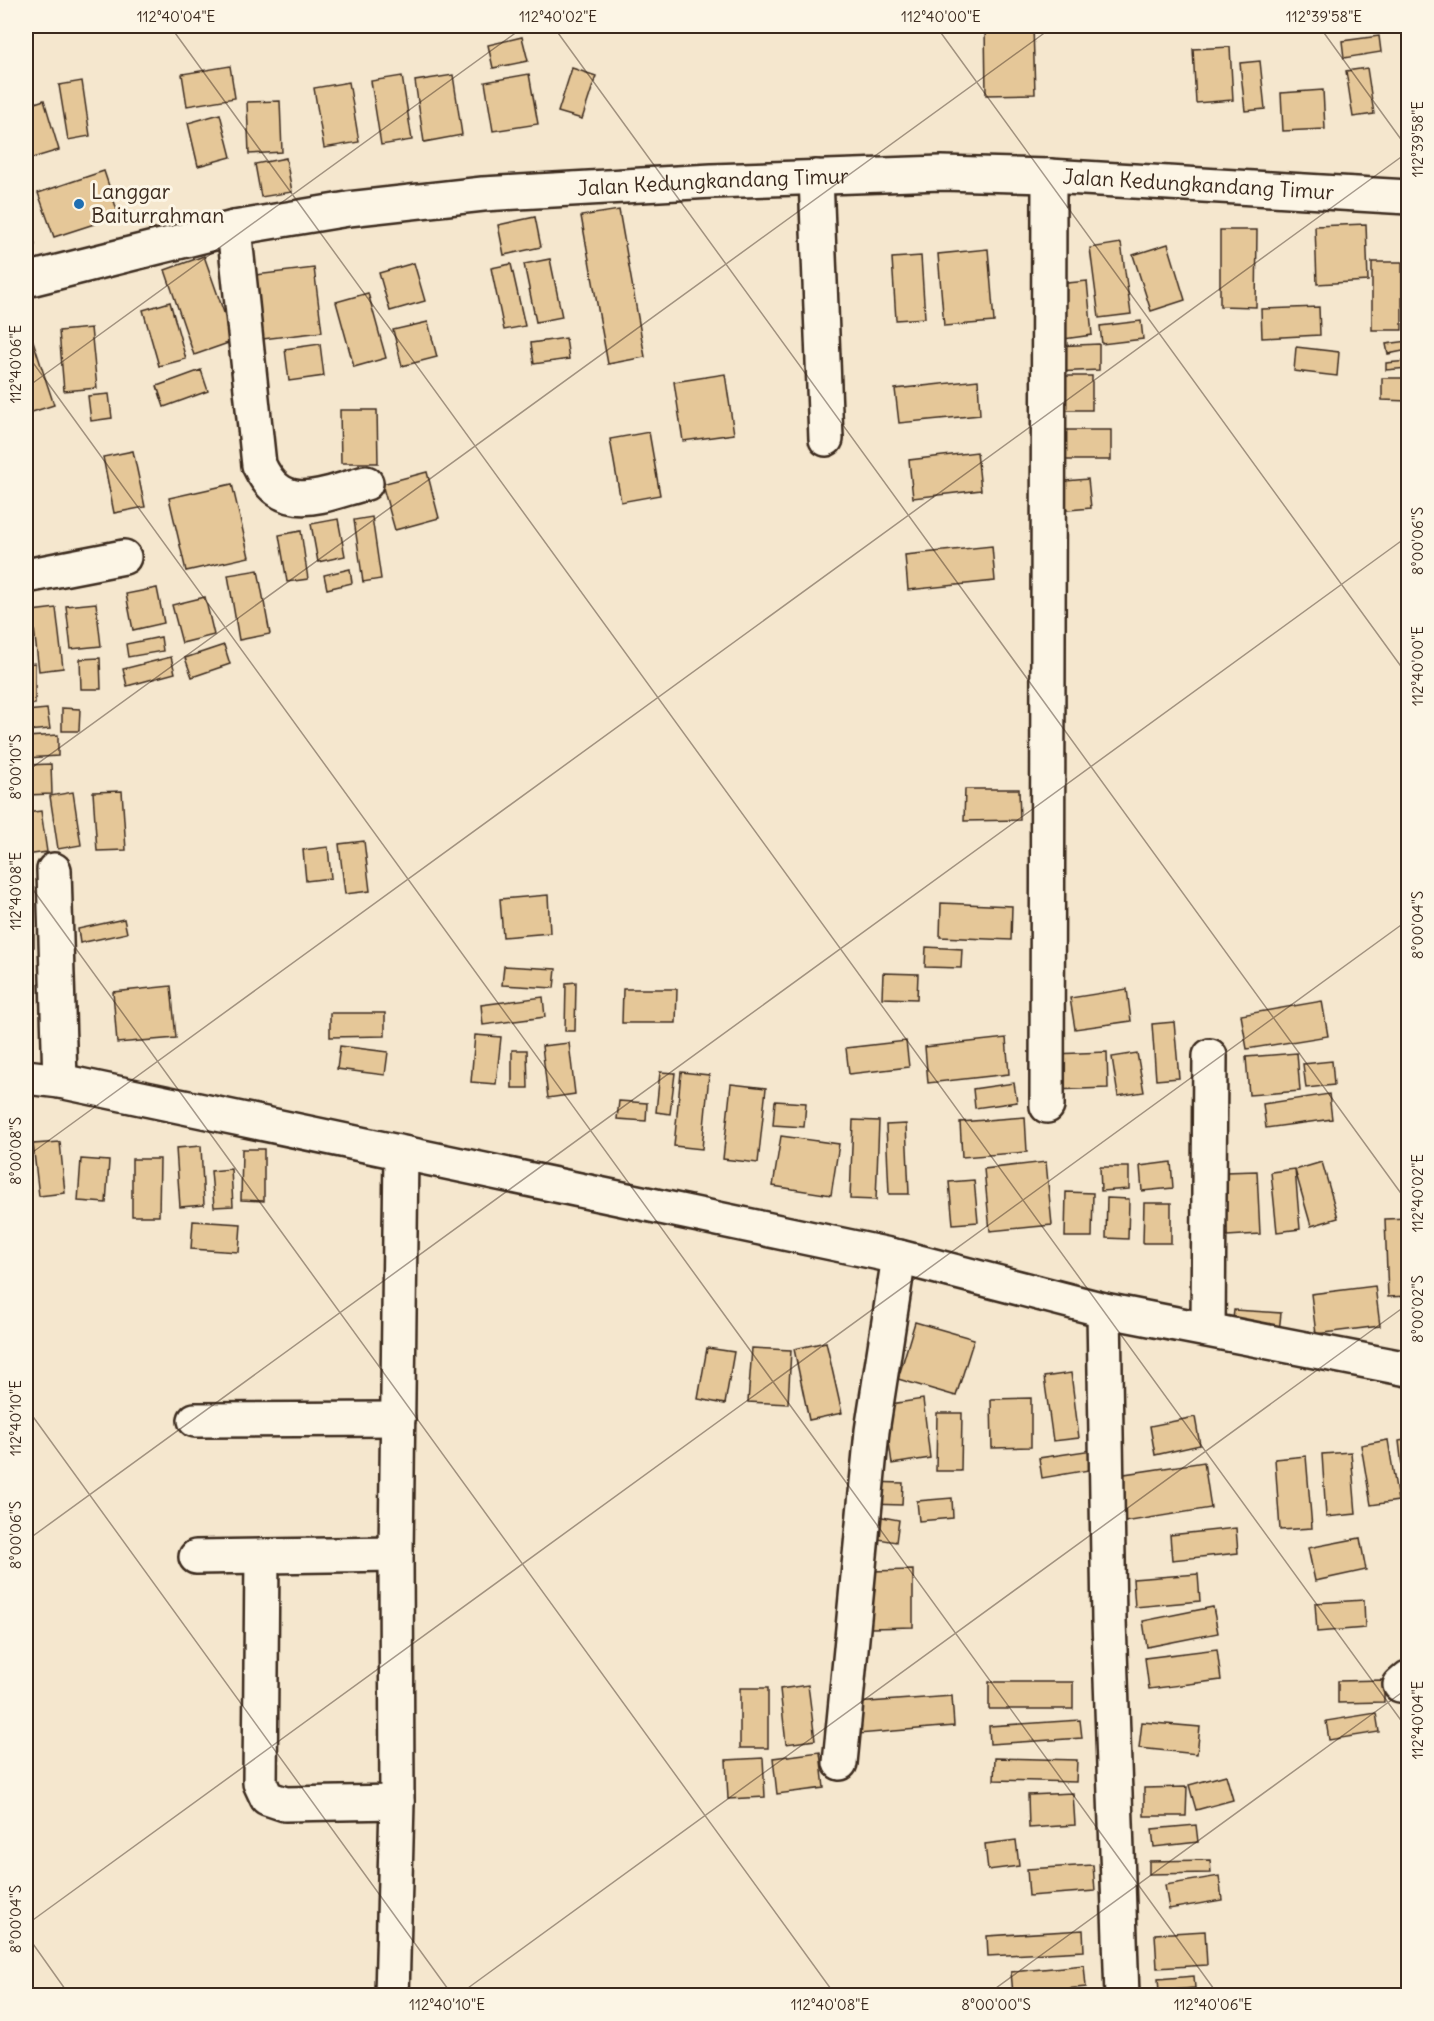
<svg xmlns="http://www.w3.org/2000/svg" width="1434" height="2021" font-family="Delius,sans-serif">
<style>
.building{fill:#e5c798;stroke:#3b2a1e;stroke-width:1.5}
.lines{fill:none;stroke-linecap:round;stroke-linejoin:round}
.minor-casing{stroke:#3b2a1e;stroke-width:38}
.minor{stroke:#fcf5e5;stroke-width:33}
.ticks{fill:none;stroke:#3b2a1e;stroke-width:1.5;stroke-opacity:0.45}
.poi-dot{fill:#1f6fb2;stroke:#fcf5e5;stroke-width:2}
.labels{text-anchor:middle;stroke-width:6;stroke-linejoin:round;paint-order:stroke}
.street-label{font-size:21px;fill:#3b2a1e;stroke:#fcf5e5}
.poi-label{font-size:21px;fill:#3b2a1e;stroke:#fcf5e5;text-anchor:start}
.neatline{fill:none;stroke:#3b2a1e;stroke-width:2}
.ticks-label{font-size:15px;text-anchor:middle;fill:#3b2a1e}
</style>
<rect width="100%" height="100%" fill="#f5e7ce"/>
<filter id="ink" filterUnits="userSpaceOnUse"><feTurbulence type="fractalNoise" baseFrequency=".0167" numOctaves="2"/><feDisplacementMap in="SourceGraphic" scale="12" xChannelSelector="R" yChannelSelector="G"/><feConvolveMatrix kernelMatrix="1 2 1 2 8 2 1 2 1" color-interpolation-filters="sRGB"/></filter>
<g filter="url(#ink)">
<!-- building -->
<path class="building" d="M985,26H1033L1035,94L986,95Z
M1379,36L1381,52L1344,58L1342,41Z
M522,37L528,61L493,68L488,45Z
M1230,47L1233,100L1196,103L1193,49Z
M1260,61L1265,109L1245,111L1240,63Z
M230,66L235,98L187,106L182,74Z
M572,68L596,76L582,119L558,112Z
M1367,68L1374,114L1353,117L1346,71Z
M529,74L538,124L493,131L485,82Z
M453,75L462,135L424,142L415,81Z
M402,76L412,140L381,145L371,81Z
M82,81L90,136L68,140L59,85Z
M349,82L359,142L324,148L314,88Z
M1323,90L1325,129L1283,131L1281,93Z
M44,100L59,150L26,160V106Z
M280,101L282,152L249,154L247,102Z
M220,114L231,157L198,166L188,123Z
M286,158L292,192L261,197L255,164Z
M104,171L119,216L54,237L38,193Z
M26,206L35,245L26,247Z
M619,210L645,357L608,364L581,216Z
M535,217L541,247L504,255L498,225Z
M1366,224L1368,281L1317,284L1315,226Z
M1220,230H1257L1256,307L1220,306Z
M1121,243L1131,314L1099,318L1090,248Z
M1168,244L1185,300L1151,311L1133,255Z
M988,249L994,322L944,326L938,254Z
M204,256L234,341L194,355L165,270Z
M921,256L925,318L896,320L892,258Z
M550,259L562,317L536,322L524,264Z
M1372,262H1402V330H1372Z
M414,263L425,301L390,311L379,273Z
M511,264L525,326L504,330L491,268Z
M314,268L322,332L254,340L247,276Z
M1087,281L1092,335L1064,339L1058,284Z
M368,293L386,358L354,367L336,302Z
M170,302L186,359L159,366L143,310Z
M1319,307L1320,335L1262,338L1261,309Z
M1141,321L1143,339L1102,344L1100,326Z
M428,322L437,357L402,366L393,330Z
M91,328L97,388L64,391L59,331Z
M566,338L569,359L534,364L531,343Z
M33,341L54,405L26,414V343Z
M1408,341V350L1388,354L1386,344Z
M320,344L324,376L289,381L285,349Z
M1099,344V370L1055,372V346Z
M1296,347L1339,352L1337,376L1294,371Z
M1408,361V368L1386,370V363Z
M201,370L208,391L164,407L157,386Z
M725,374L734,434L683,441L674,382Z
M1060,376H1092V410H1060Z
M1382,378H1408V401L1382,400Z
M978,380L980,415L899,423L895,389Z
M109,394L112,418L91,421L88,396Z
M340,410H377L378,463H341Z
M1058,430H1111V460H1057Z
M649,432L660,495L621,502L610,439Z
M133,451L145,507L114,513L103,457Z
M977,452L981,490L913,498L909,460Z
M427,472L439,518L395,530L382,484Z
M1088,479L1091,508L1057,511L1054,482Z
M232,484L249,557L186,571L169,498Z
M372,517L381,579L363,582L354,520Z
M338,519L345,556L318,562L311,524Z
M301,531L308,579L287,582L279,535Z
M992,546L995,581L908,590L905,555Z
M350,569L352,583L327,589L324,575Z
M258,570L270,634L239,640L228,575Z
M157,588L164,623L133,630L126,594Z
M205,597L214,635L182,643L172,605Z
M96,603L101,646L71,649L66,606Z
M56,608L63,668L39,671L32,611Z
M161,637L163,651L128,657L126,644Z
M224,645L230,664L192,677L185,658Z
M171,657L175,673L127,686L123,669Z
M100,658L101,689H81L80,659Z
M35,663V704H26V664Z
M62,708L80,709L79,731H62Z
M47,709L50,729L26,731V711Z
M58,735V756L26,758V737Z
M51,764L52,794L26,795V765Z
M965,789H1019L1020,820L964,821Z
M122,791L126,850L97,851L93,792Z
M73,792L81,845L58,849L50,796Z
M41,811L47,852L26,855V813Z
M364,841L370,891L345,894L339,844Z
M328,847L331,878L306,881L303,850Z
M548,895L550,933L503,937L500,899Z
M941,903L1012,906L1011,940L940,937Z
M124,919L127,933L80,943L78,929Z
M26,920H34V947H26Z
M926,947L962,949L961,968L925,967Z
M504,966L556,969L554,988L502,985Z
M883,973L918,974L917,999L882,998Z
M576,982L575,1031H565L566,983Z
M171,986L176,1038L117,1043L113,992Z
M623,989H677L676,1023H622Z
M1127,989L1131,1021L1075,1029L1070,998Z
M543,997L545,1017L483,1025L481,1005Z
M1322,1001L1328,1036L1247,1049L1241,1015Z
M330,1013H385V1036L330,1037Z
M1174,1022L1179,1078L1156,1080L1152,1024Z
M475,1035L501,1037L496,1084L471,1082Z
M1006,1038L1009,1074L928,1083L925,1047Z
M906,1041L909,1067L849,1074L846,1048Z
M569,1043L575,1094L548,1098L542,1046Z
M340,1046L388,1052L385,1075L337,1069Z
M512,1050H527L528,1088H512Z
M1107,1052L1108,1088L1053,1090L1052,1054Z
M1137,1053L1144,1092L1118,1096L1112,1057Z
M1297,1053L1300,1091L1249,1095L1246,1057Z
M1332,1061L1334,1085L1306,1088L1303,1064Z
M660,1072L675,1073L670,1114L656,1112Z
M681,1072L709,1075L702,1149L674,1146Z
M1014,1083L1017,1102L975,1108L973,1089Z
M731,1084L766,1088L758,1163L723,1159Z
M1329,1094L1332,1119L1266,1128L1263,1104Z
M619,1101L647,1103L646,1121L617,1119Z
M775,1101L806,1103L804,1127L773,1125Z
M1025,1117L1027,1152L962,1157L960,1122Z
M853,1120L879,1121L876,1200L850,1199Z
M906,1124L909,1194H889L886,1125Z
M781,1136L839,1144L831,1195L773,1186Z
M60,1142L65,1193L39,1196L33,1144Z
M201,1146L204,1205L180,1207L176,1148Z
M242,1149H264V1201L241,1200Z
M81,1159L109,1161L106,1203L78,1201Z
M132,1159H160L159,1216H132Z
M1046,1162L1052,1225L990,1231L984,1169Z
M1171,1162L1173,1188L1142,1191L1140,1166Z
M1322,1162L1338,1218L1311,1226L1295,1170Z
M1100,1167H1129V1189L1101,1191Z
M231,1169L233,1206L214,1207L211,1171Z
M1295,1169L1300,1229L1277,1232L1271,1172Z
M1257,1171L1260,1234L1227,1236L1224,1172Z
M974,1180L978,1222L953,1224L949,1182Z
M1066,1192L1093,1193L1092,1237H1065Z
M1107,1198L1129,1199L1128,1239L1106,1238Z
M1144,1203H1171V1243H1143Z
M1408,1218V1296L1388,1297L1385,1219Z
M193,1221L241,1224L239,1252L191,1249Z
M1375,1286L1380,1326L1316,1334L1311,1294Z
M1234,1310L1281,1313L1279,1332L1232,1329Z
M915,1322L974,1339L956,1396L898,1379Z
M826,1342L842,1413L809,1420L794,1349Z
M707,1348L734,1352L725,1404L698,1399Z
M752,1348L791,1350L788,1404L748,1402Z
M1071,1373L1079,1438L1053,1441L1044,1377Z
M1031,1398V1447L992,1448L991,1399Z
M923,1399L930,1458L892,1464L884,1405Z
M937,1413H962L961,1471H936Z
M1195,1417L1200,1445L1155,1455L1150,1426Z
M1408,1439V1500H1406L1399,1441Z
M1388,1440L1398,1501L1371,1505L1361,1445Z
M1092,1450L1095,1469L1042,1478L1039,1458Z
M1351,1452L1356,1514L1326,1517L1322,1454Z
M1306,1456L1312,1528L1280,1530L1275,1459Z
M1204,1462L1211,1508L1125,1522L1118,1475Z
M869,1482L903,1483L902,1505L869,1504Z
M952,1498L953,1518L919,1521L917,1501Z
M877,1516L899,1520L896,1542L872,1538Z
M1236,1528L1238,1553L1172,1560L1170,1535Z
M1360,1538L1366,1570L1315,1581L1308,1548Z
M913,1570V1627L871,1628L870,1571Z
M1198,1574L1200,1601L1135,1607L1133,1579Z
M1364,1600L1365,1628L1317,1632L1315,1603Z
M1213,1607L1218,1633L1147,1647L1143,1621Z
M1217,1649L1221,1680L1149,1689L1145,1658Z
M1384,1680V1702L1338,1703V1681Z
M989,1682H1073V1709H989Z
M808,1685L815,1740L786,1744L780,1689Z
M740,1688H768V1748H740Z
M952,1696L954,1726L858,1734L855,1703Z
M1376,1713L1379,1732L1329,1740L1326,1721Z
M1080,1720L1082,1738L990,1744L989,1726Z
M1142,1722L1200,1727L1197,1754L1139,1748Z
M820,1752L824,1788L777,1794L773,1758Z
M763,1758L765,1797L728,1799L726,1760Z
M995,1758L1077,1760L1076,1782L994,1780Z
M1226,1775L1233,1800L1196,1810L1189,1785Z
M1187,1787L1186,1816H1144V1788Z
M1073,1793L1075,1825L1029,1828L1028,1795Z
M1196,1825L1198,1842L1154,1847L1152,1829Z
M1016,1840L1019,1866L988,1870L985,1844Z
M1210,1860L1211,1873L1149,1874V1861Z
M1093,1865L1095,1891L1029,1896L1027,1869Z
M1219,1876L1222,1900L1169,1909L1165,1885Z
M1083,1930L1084,1951L988,1956L987,1936Z
M1205,1931L1207,1965L1157,1968L1155,1934Z
M1084,1965L1086,1987L1013,1994L1011,1972Z
M1194,1976L1195,1988L1159,1991L1158,1979Z"/>
<g class="lines">
<!-- minor casing -->
<g class="minor-casing">
<g id="minor">
<path d="M816,177L826,439"/>
<path d="M234,228L259,465C283,517 323,494 366,483"/>
<path id="s1" d="M26,280L234,228L348,209L483,194L712,181L941,173L1049,176L1408,197"/>
<path d="M26,576L124,557"/>
<path d="M54,870L60,1081"/>
<path d="M26,1077L60,1081L899,1257L1104,1310L1408,1369"/>
<path d="M1047,1106L1049,176"/>
<path d="M1104,1310L1109,1621L1122,1996"/>
<path d="M1208,1329L1210,1056"/>
<path d="M195,1420L398,1419"/>
<path d="M262,1556L260,1783L267,1798L285,1804L397,1802"/>
<path d="M196,1557L396,1554"/>
<path d="M1400,1685L1408,1678"/>
<path d="M840,1763L872,1431L899,1257"/>
<path d="M392,1996L397,1802L396,1554L401,1153"/>
</g>
</g>
<!-- minor -->
<use href="#minor" class="minor"/>
</g>
</g>
<!-- ticks -->
<path class="ticks" d="M170,26L1408,1730M553,26L1408,1203M936,26L1408,676M1319,26L1408,149M26,353L1219,1996M26,388L525,26M26,772L1054,26M26,880L836,1996M26,1157L1408,152M26,1407L453,1996M26,1541L1408,536M26,1925L1408,920M26,1934L70,1996M457,1996L1408,1304M985,1996L1408,1688"/>
<!-- markers -->
<circle class="poi-dot" cx="79" cy="204" r="6"/>
<g class="labels">
<!-- street labels -->
<g class="street-label">
<text dy="7" stroke="none"><textPath href="#s1" startOffset="696">Jalan Kedungkandang Timur</textPath></text>
<text dy="7" stroke="none"><textPath href="#s1" startOffset="1182">Jalan Kedungkandang Timur</textPath></text>
</g>
<!-- poi labels -->
<g class="poi-label">
<text x="91" y="199">Langgar<tspan x="91" dy="24">Baiturrahman</tspan></text>
</g>
</g>
<!-- margin -->
<rect width="1434" height="2021" fill="none" stroke="#fcf5e5" stroke-width="66"/>
<rect x="33" y="33" width="1368" height="1955" class="neatline"/>
<g class="ticks-label">
<text x="176" y="22">112°40'04"E</text>
<text x="558" y="22">112°40'02"E</text>
<text x="941" y="22">112°40'00"E</text>
<text x="1324" y="22">112°39'58"E</text>
<text transform="translate(1418 139) rotate(-90)" y="5">112°39'58"E</text>
<text transform="translate(16 364) rotate(-90)" y="5">112°40'06"E</text>
<text transform="translate(1418 541) rotate(-90)" y="5">8°00'06"S</text>
<text transform="translate(1418 666) rotate(-90)" y="5">112°40'00"E</text>
<text transform="translate(16 767) rotate(-90)" y="5">8°00'10"S</text>
<text transform="translate(16 891) rotate(-90)" y="5">112°40'08"E</text>
<text transform="translate(1418 925) rotate(-90)" y="5">8°00'04"S</text>
<text transform="translate(16 1151) rotate(-90)" y="5">8°00'08"S</text>
<text transform="translate(1418 1193) rotate(-90)" y="5">112°40'02"E</text>
<text transform="translate(1418 1309) rotate(-90)" y="5">8°00'02"S</text>
<text transform="translate(16 1418) rotate(-90)" y="5">112°40'10"E</text>
<text transform="translate(16 1535) rotate(-90)" y="5">8°00'06"S</text>
<text transform="translate(1418 1720) rotate(-90)" y="5">112°40'04"E</text>
<text transform="translate(16 1919) rotate(-90)" y="5">8°00'04"S</text>
<text x="447" y="2010">112°40'10"E</text>
<text x="830" y="2010">112°40'08"E</text>
<text x="996" y="2010">8°00'00"S</text>
<text x="1213" y="2010">112°40'06"E</text>
</g>
</svg>
